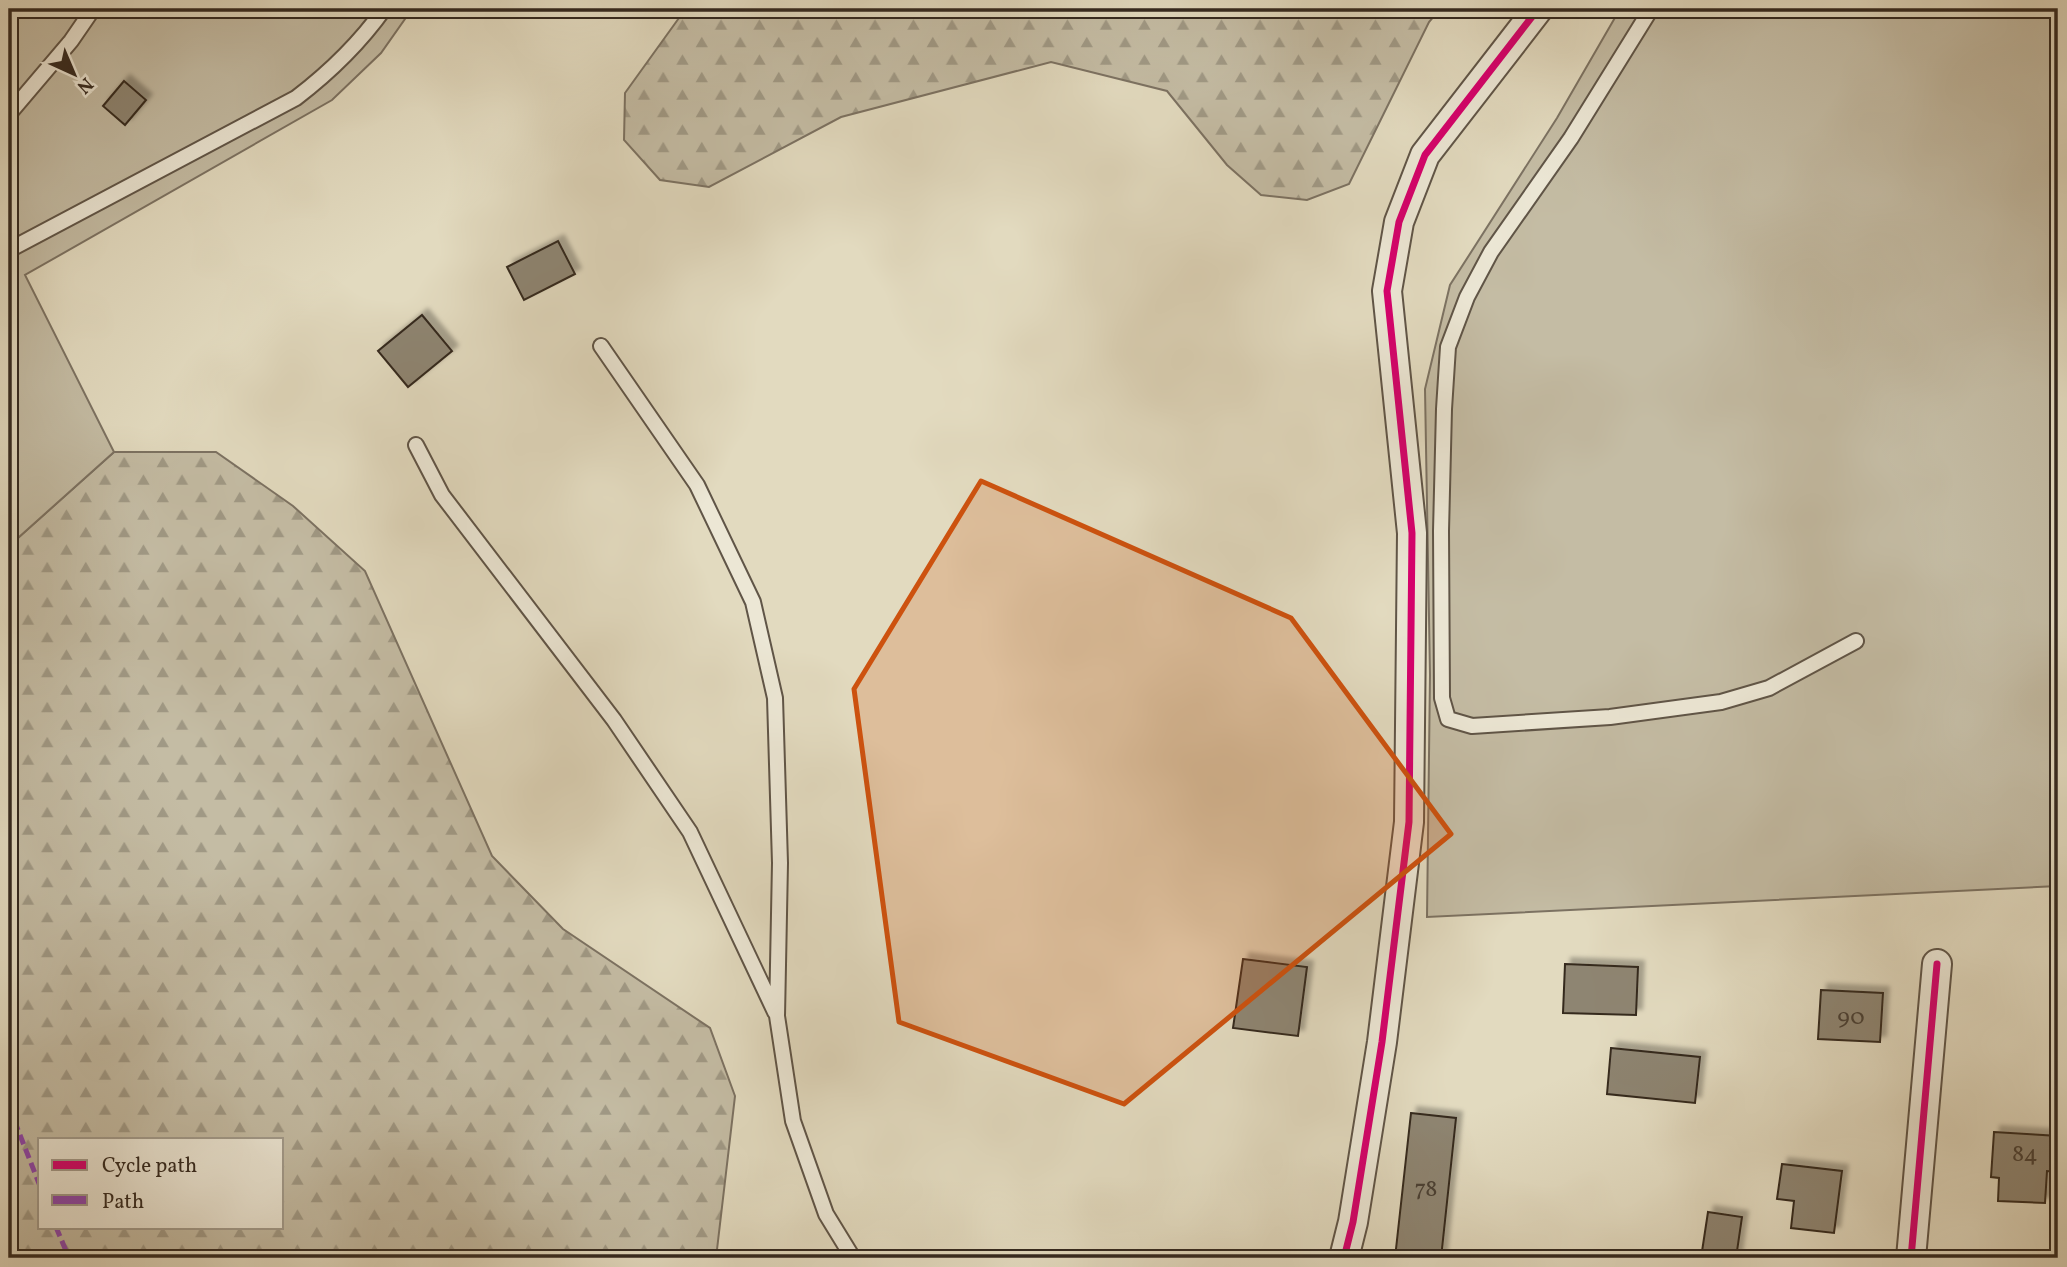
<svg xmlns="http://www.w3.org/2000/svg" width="2067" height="1267" font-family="Vollkorn,serif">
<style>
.forest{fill:url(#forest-firs);stroke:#7c7262;stroke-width:2;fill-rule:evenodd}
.garden{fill:#c4bca4;stroke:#7c7262;stroke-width:2}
.building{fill:#8e8572;stroke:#34291f;stroke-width:2;filter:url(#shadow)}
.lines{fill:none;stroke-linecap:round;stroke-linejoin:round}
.lane-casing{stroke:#605547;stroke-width:18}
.street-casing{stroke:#605547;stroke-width:32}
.lane{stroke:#ece7d5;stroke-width:14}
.street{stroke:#ece7d5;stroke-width:28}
.quiet{stroke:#8e44ad;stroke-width:5;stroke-dasharray:10 5;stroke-linecap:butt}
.cycleway-casing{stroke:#ece7d5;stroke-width:11}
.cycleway{stroke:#d6006c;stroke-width:7}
.marked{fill:#cd520f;fill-opacity:0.2;stroke:#cd520f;stroke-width:5;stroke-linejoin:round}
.labels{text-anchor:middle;stroke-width:6;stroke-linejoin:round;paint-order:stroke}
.number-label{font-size:24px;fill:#4a4034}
</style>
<defs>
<pattern id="forest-firs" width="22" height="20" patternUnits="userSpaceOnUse" patternTransform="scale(1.75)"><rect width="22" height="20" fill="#c4bca4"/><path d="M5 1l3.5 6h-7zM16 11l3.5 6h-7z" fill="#a09985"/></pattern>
<filter id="shadow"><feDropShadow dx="6" dy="-6" stdDeviation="2" flood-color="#0004"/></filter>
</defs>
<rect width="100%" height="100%" fill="#e2dabf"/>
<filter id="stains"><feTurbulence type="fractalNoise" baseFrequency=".00286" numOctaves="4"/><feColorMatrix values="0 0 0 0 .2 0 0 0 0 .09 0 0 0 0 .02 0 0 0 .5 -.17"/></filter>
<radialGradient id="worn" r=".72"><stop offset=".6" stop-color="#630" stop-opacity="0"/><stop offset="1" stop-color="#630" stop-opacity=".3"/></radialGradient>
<!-- forest -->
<path class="forest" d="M688,9H1440L1429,22L1349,184L1307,200L1261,195L1227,165L1167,91L1051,62L841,117L709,187L660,180L624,140L625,93L684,11Z
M114,452H216L293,506L365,571L492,856L563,929L710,1028L735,1096L716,1258H9V546ZM40,1139H282V1227H40Z"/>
<!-- garden -->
<path class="garden" d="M9,9H412L381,53L332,100L25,275L114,452L9,546Z
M1620,9H2058V886L1427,917L1430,675L1425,389L1450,285L1557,118Z"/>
<!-- building -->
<path class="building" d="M124,81L146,100L125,125L103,106Z
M558,241L575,274L524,300L507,267Z
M422,315L452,351L408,387L378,351Z
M1243,959L1307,967L1298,1036L1233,1028Z
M1565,964L1638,967L1636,1015L1563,1013Z
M1821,990L1883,993L1880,1042L1818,1039Z
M1611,1048L1700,1057L1695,1103L1607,1094Z
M1411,1113L1456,1118L1441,1258H1395Z
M1994,1132L2058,1136V1172L2047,1171L2045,1203L1998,1201L1999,1178L1991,1177Z
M1782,1164L1842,1171L1834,1233L1791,1228L1794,1201L1777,1199Z
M1708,1212L1742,1217L1736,1258H1701Z"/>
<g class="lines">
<!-- lane casing -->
<g class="lane-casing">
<path id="lane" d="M1651,9L1571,138L1491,252L1467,297L1448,347L1444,409L1441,531L1442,698L1448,719L1472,726L1610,717L1721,702L1769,688L1856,641
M9,114L71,41L93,9
M9,250L296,98C330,72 359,44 384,9
M601,346L697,485L753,602L775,698L780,863L777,1016L793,1121L826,1214L853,1258
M416,445L442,495L614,720L690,832L775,1012"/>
</g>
<!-- street casing -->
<g class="street-casing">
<path id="street" d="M1344,1258L1353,1222L1382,1042L1409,822L1412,533L1387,291L1399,222L1425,155L1538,9
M1911,1258L1937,964"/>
</g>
<!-- lane -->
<use href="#lane" class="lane"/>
<!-- street -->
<use href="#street" class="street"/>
<!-- quiet -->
<path class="quiet" d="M9,1107L40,1186
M56,1227L69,1258"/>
<!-- cycleway casing -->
<g class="cycleway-casing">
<path id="cycleway" d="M1344,1258L1353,1222L1382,1042L1409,822L1412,533L1387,291L1399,222L1425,155L1538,9
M1911,1258L1937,964"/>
</g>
<!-- cycleway -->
<use href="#cycleway" class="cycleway"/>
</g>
<!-- marked area -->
<path class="marked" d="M981,481L1291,618L1451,834L1124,1104L899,1022L854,689Z"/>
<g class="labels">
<!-- number labels -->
<g class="number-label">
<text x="1851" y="1024">90</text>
<text x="2025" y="1161">84</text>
<text x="1426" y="1196">78</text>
</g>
</g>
<!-- margin -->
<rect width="2067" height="1267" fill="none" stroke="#e2dabf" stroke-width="35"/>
<rect x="10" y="10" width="2046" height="1246" fill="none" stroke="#34291f" stroke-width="3.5"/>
<rect x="18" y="18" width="2032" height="1232" fill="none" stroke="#34291f" stroke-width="2"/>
<!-- legend -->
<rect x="38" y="1138" width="245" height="91" fill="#ece7d5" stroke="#a29b8c" stroke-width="2"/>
<rect x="52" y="1160" width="35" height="10" fill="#d6006c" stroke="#a29b8c" stroke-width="2"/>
<text x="102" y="1172" font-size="21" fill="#34291f">Cycle path</text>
<rect x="52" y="1195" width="35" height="10" fill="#8e44ad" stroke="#a29b8c" stroke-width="2"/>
<text x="102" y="1208" font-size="21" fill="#34291f">Path</text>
<!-- north arrow -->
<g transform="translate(74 74) rotate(136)" stroke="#ece7d5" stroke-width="5" paint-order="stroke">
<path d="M0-5L12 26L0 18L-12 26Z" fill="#34291f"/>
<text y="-10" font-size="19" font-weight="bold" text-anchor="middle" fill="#34291f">N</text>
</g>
<rect width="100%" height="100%" filter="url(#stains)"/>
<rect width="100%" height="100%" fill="url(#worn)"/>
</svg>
